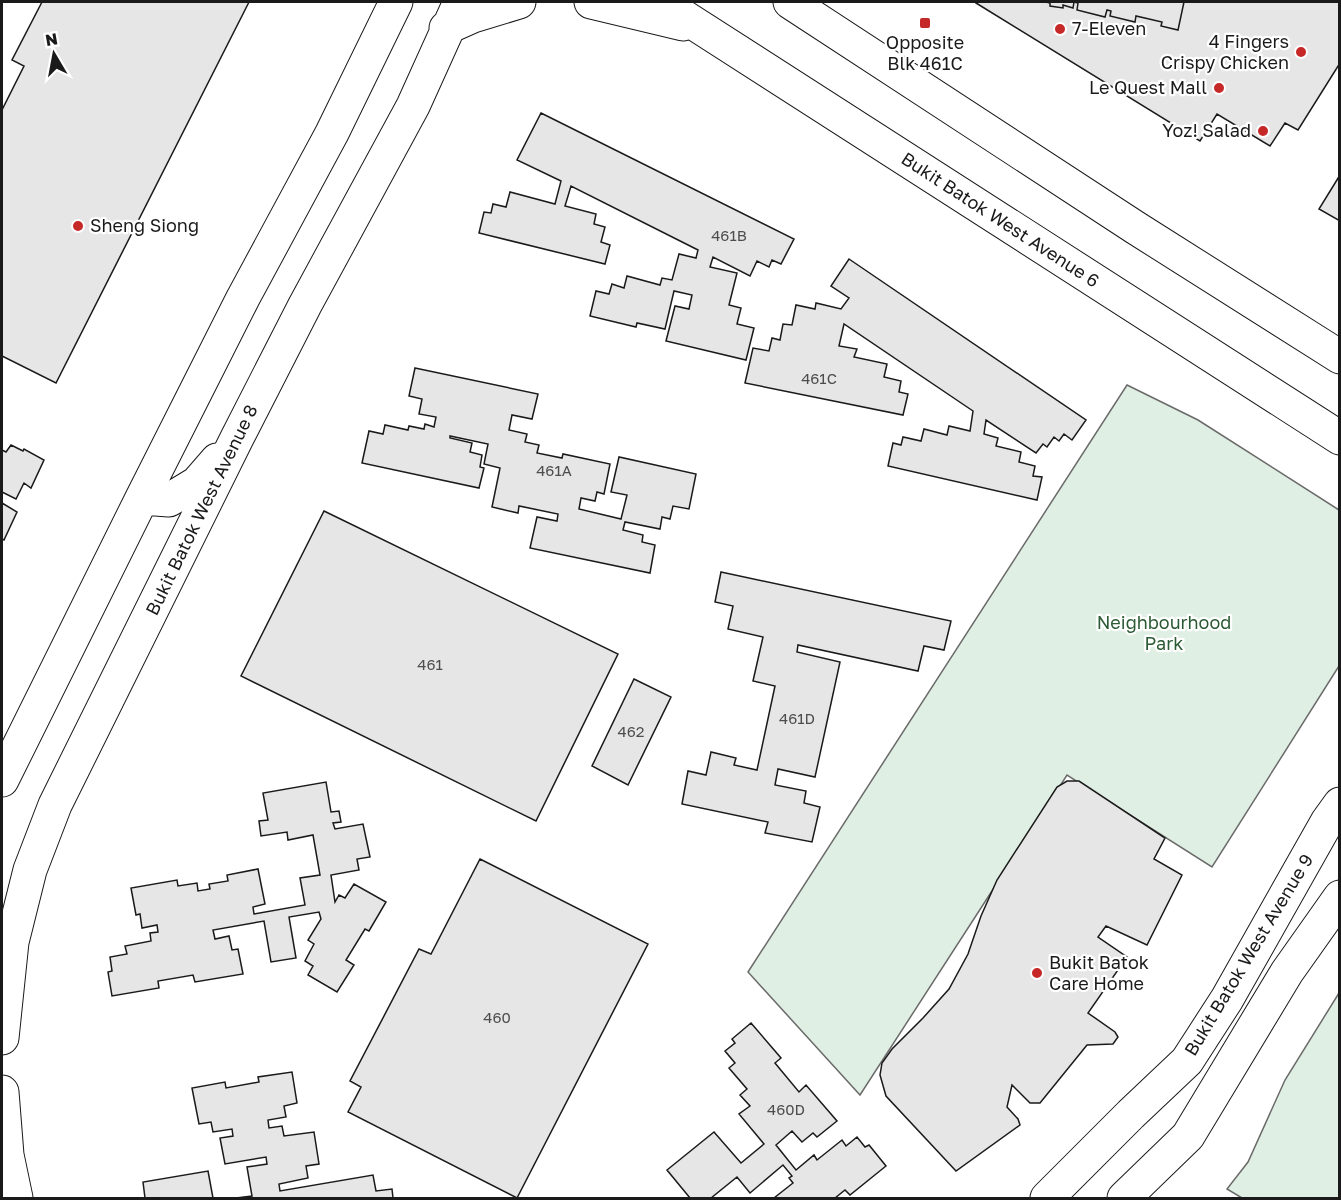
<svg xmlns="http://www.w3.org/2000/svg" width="1341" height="1200" font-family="'Golos Text',sans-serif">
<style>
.green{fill:#e0efe3;stroke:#6a6a6a;stroke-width:1.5}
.building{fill:#e6e6e6;stroke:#1a1a1a;stroke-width:1.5}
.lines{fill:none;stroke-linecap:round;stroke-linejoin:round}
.minor-casing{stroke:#1a1a1a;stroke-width:35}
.minor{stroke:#fff;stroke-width:33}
.poi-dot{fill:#c62828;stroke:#fff;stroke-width:2}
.labels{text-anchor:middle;stroke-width:4.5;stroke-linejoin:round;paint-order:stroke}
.number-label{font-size:15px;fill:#4d4d4d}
.poi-label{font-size:18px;fill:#1a1a1a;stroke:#fff;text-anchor:start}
.street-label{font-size:18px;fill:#1a1a1a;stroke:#fff}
.park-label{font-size:18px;fill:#2b5a34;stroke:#fff}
</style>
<rect width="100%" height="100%" fill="#fff"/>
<!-- green -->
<path class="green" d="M1127,385L1198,420L1339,510V666L1212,867L1067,775L860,1095L748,972Z
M1339,993V1198H1242L1227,1189L1248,1162L1285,1080Z"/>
<!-- building -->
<path class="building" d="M42,2H249L56,383L2,356V110L24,66L12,60Z
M977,2H1340V63L1298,130L1285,123L1270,146L1217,114L1200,141L976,3Z
M1046,2H1184L1178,30L1161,26L1162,22L1136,16L1135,22L1110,16L1111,11L1107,10L1105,17L1077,10L1078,3L1074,2L1073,8L1063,5V8L1050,6V3Z
M541,113L794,239L781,264L772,260L769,267L757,261L750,276L713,257L710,267L737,273L729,305L741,308L737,324L754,328L746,360L666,341L675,306L689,309L692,295L674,291L665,329L637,323L636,327L590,316L596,291L609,294L612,284L624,288L627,276L660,285L662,278L672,280L679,254L696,258L698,250L571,186L565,206L596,214L594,224L605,227L601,242L610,245L605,264L479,233L484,212L491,213L493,204L506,207L510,192L555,204L561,181L517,160Z
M1340,175V221L1319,209Z
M849,259L1086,420L1072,440L1064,434L1059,441L1054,437L1047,447L1043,444L1036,453L986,420L984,434L998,438L996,446L1021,452L1019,462L1035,466L1033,476L1042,477L1037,500L888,466L893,443L901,445L903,437L921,441L924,429L947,435L949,426L970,431L973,411L844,324L839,346L857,349L854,357L887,364L884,377L901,381L899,392L908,394L903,415L745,383L753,348L769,351L772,338L780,340L783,324L792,325L796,305L815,309L816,303L841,309L849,298L831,286Z
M415,368L538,394L532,419L512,415L509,430L527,434L525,442L539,445L537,453L562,458L563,454L610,464L604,494L597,492L595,501L581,498L579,509L621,519L627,495L611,492L619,457L696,474L689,509L673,506L670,519L662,517L660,529L625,522L623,530L643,535L642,542L655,545L650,573L530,548L537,517L557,521L558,514L519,506L518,513L492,507L500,468L484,464L488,444L450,436V438L472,443L470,452L482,455L480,467L484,468L479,488L362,463L369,431L383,434L385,425L408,430L409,426L424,429L425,424L434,427L436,417L419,414L422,399L409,396Z
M11,445L23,451L24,449L44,460L31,488L24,483L16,499L2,492V450L6,452Z
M2,503L17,512L4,540L2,539Z
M324,511L618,654L536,821L241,676Z
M721,572L951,621L944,650L924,646L918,671L798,645L797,652L840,662L815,777L778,769L775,785L806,791L804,803L820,807L812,842L765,833L768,822L682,804L688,771L706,775L711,752L736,758L734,765L757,770L775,686L753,681L763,637L728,629L733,606L715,602Z
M634,679L671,697L628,785L592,766Z
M1067,781H1079L1165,838L1154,859L1182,875L1147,945L1106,926L1098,937L1127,957L1088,1013L1115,1032L1118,1037L1113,1044L1087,1045L1040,1103H1030L1012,1085L1007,1107L1018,1119L1020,1125L956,1171L886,1096L880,1075L882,1063L892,1049L923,1018L949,989L968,954L981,916L997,880L1057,787Z
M326,782L331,812L339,811L341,822L333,823L335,829L363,824L370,857L357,859L359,870L331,875L335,902L339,895L345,898L354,884L386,902L369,931L365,929L346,960L354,965L337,992L308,975L313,966L305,961L314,944L308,940L321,919L319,912L289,917L296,958L271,962L264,921L213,930L215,939L229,936L232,950L238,949L243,974L195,982L193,975L158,981L159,988L112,996L108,972L112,971L110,957L127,954L125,946L151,941L150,933L158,932L157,925L142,928L140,914L136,915L131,888L177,880L178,886L197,883L198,891L210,889L209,884L228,881L227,875L258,869L265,904L253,907L254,914L305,905L300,878L320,875L313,835L288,840L287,832L261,836L259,821L268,820L263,793Z
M480,859L648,944L517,1198L348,1112L361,1087L350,1081L419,949L431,954Z
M751,1023L781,1058L775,1063L799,1092L806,1085L837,1121L817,1137L813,1133L802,1142L792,1131L776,1145L796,1170L814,1155L817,1160L842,1140L846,1146L857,1137L865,1147L869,1145L886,1166L850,1195L845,1190L835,1198H774L793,1183L789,1178L792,1176L783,1165L750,1193L737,1177L711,1198H690L667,1170L714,1132L741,1163L764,1144L739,1114L750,1106L740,1095L747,1089L729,1068L735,1063L725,1051L735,1043L732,1039Z
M292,1072L297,1103L284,1106L286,1117L268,1120L269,1128L282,1126L284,1136L314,1132L319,1164L306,1166L308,1178L279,1184L280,1191L373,1175L376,1191L392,1189L393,1198H236L252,1196L247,1167L267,1164L266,1157L225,1164L220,1138L233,1136L232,1129L213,1132L211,1122L199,1124L192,1088L225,1082L226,1088L259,1082L258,1077Z
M208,1171L213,1198H145L143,1182Z"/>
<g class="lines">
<!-- minor casing -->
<g class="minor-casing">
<path id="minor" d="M591,2L683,24
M661,2L1340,438
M790,2L1136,228L1340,357
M446,28L473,16L519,2
M142,498L169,500L197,483L217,460
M2,780L142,498L243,298L332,133L396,2
M2,1038L12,942L30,870L55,805L237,438L305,305L413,106L460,2
M2,1092L7,1155L16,1198
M1047,1198L1131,1114L1187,1061L1227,999L1327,822L1340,804
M1124,1198L1188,1136L1287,972L1340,897"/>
</g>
<!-- minor -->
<use href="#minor" class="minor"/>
</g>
<!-- markers -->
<g class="poi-dot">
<rect x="919" y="17" width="12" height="12" rx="3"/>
<circle cx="1060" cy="29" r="6"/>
<circle cx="1301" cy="52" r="6"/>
<circle cx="1219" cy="88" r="6"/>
<circle cx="1263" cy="131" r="6"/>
<circle cx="78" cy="226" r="6"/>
<circle cx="1037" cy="973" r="6"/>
</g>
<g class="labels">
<!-- number labels -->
<g class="number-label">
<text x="729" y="241">461B</text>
<text x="819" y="384">461C</text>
<text x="554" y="476">461A</text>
<text x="430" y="670">461</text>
<text x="797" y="724">461D</text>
<text x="631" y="737">462</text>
<text x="497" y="1023">460</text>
<text x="786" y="1115">460D</text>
</g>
<!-- poi labels -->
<g class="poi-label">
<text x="1072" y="35">7-Eleven</text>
<text x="1289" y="48" text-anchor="end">4 Fingers<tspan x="1289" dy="21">Crispy Chicken</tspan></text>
<text x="925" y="49" text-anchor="middle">Opposite<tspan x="925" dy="21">Blk 461C</tspan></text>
<text x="1207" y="94" text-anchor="end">Le Quest Mall</text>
<text x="1251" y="137" text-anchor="end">Yoz! Salad</text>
<text x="90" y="232">Sheng Siong</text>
<text x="1049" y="969">Bukit Batok<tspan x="1049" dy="21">Care Home</tspan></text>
</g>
<!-- street labels -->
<g class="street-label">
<text transform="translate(1000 220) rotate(33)" y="6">Bukit Batok West Avenue 6</text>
<text transform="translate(202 510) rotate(-64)" y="6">Bukit Batok West Avenue 8</text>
<text transform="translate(1249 955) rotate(-59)" y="6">Bukit Batok West Avenue 9</text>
</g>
<!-- park labels -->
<g class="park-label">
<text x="1164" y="629">Neighbourhood<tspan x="1164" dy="21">Park</tspan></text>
</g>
</g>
<!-- border -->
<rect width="1341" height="1200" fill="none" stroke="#1a1a1a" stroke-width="6"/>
<!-- north arrow -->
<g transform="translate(54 54) rotate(350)" stroke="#ffffff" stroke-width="4.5" paint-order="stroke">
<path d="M0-4.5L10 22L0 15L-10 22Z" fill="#1a1a1a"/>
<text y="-9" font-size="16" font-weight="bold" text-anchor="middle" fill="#1a1a1a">N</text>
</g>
</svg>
